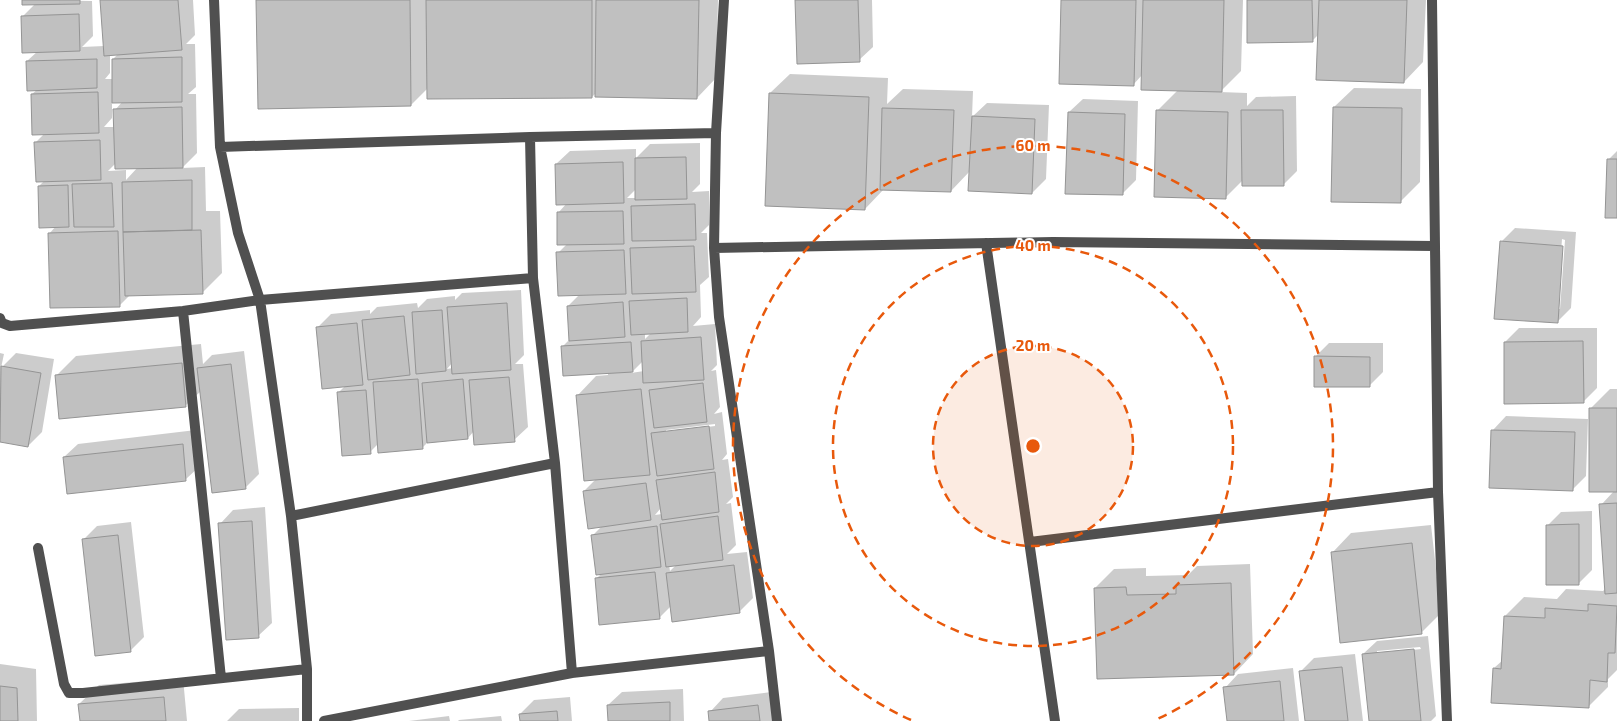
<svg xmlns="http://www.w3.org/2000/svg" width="1617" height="721" font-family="'Exo 2',sans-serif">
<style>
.shadow{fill:#0003;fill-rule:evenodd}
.building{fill:#c0c0c0;stroke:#949494}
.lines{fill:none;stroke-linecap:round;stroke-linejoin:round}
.street{stroke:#505050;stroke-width:10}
.ring{fill:none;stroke:#e8590c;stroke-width:2.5;stroke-dasharray:9 6}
.centre{fill:#e8590c;stroke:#fff;stroke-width:2.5}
.ring-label{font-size:15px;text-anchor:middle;font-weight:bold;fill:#e8590c;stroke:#fff;stroke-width:4;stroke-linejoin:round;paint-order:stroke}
</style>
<rect width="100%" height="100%" fill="#fff"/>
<!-- shadow -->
<path class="shadow" d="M23,0L92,1L93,36L82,47L104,46L101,0H193L195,35L186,44H195L196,87L188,94H196L197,153L182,168L205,167L206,211H220L222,273L202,293L130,295L120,305L49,234L56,226L39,186L45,180L35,143L44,134L32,94L38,89L27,61L38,51L22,17L35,4ZM119,53L113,59V79H105L110,73V54ZM123,101L115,110V127H104L112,118V102ZM116,163L138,167L126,180V170L108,171Z
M258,0H718L716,78L697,98L596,93L592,97L428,88L411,105Z
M796,0H872L873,47L859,60Z
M1063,0H1243L1241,71L1220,92L1247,93V106L1256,97L1296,96L1297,171L1283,185L1243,180L1226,197L1157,111L1178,90L1142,75L1133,85Z
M1248,0H1426L1423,62L1404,82L1319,34L1312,41Z
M790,74L888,78L887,104L903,89L973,91L972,117L987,103L1049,105L1046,179L1032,193L970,171L951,191L884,189L865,209L770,93Z
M1354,88L1421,89L1420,182L1400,202L1334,107Z
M1083,99L1138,101L1136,180L1122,194L1069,112Z
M700,143V184L692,192L709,191V225L701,233H707L709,277L700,285L701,317L693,326L715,324L717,365L711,371L716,370L720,407L714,414L722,412L727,454L722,460L728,459L733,497L726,504L731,503L736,545L727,554L747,552L753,598L739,612L671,606L659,618L596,579L601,574L593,535L603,525L584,491L596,479L577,396L596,376L608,375V373L563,346L570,339L568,306L580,294L558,253L567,244L558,213L567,203L556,164L570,151L636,149V158L650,144ZM636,189V198H627ZM645,333H651L645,339ZM643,361L644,371L631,373ZM715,424V426L666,432V430ZM661,508L662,514L655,515ZM677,564L670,571L669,565Z
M1617,151V217L1608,160Z
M1515,228L1576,232L1571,308L1557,322L1501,242ZM1562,239L1565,240L1560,309H1557Z
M521,290L524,355L515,364H523L528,427L514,440L474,431L468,438L428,442L422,448L378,444L370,452L338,393L346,385L317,328L331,314L370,310V314L377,307L417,303L418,308L427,299L455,296V300L462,293ZM452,363L453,368L447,369Z
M1519,328H1597V388L1583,402L1505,342Z
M1329,343H1383V372L1369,386L1315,357Z
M201,344L203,364L212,355L244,351L259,474L245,488L201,391L185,406L56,376L76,356Z
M0,353L4,354L1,368L16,353L54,359L42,432L28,446L0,441Z
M1610,389H1617V670L1608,679V687L1588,707L1494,668L1503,660L1505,616L1524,597L1557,599L1566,589L1603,591L1606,588L1601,505L1614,491L1591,408Z
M1506,416L1588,419L1586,476L1572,490L1491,487L1493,430Z
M196,430L200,466L186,479L64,457L78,444Z
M265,507L272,623L258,636L220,524L233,510Z
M1592,511V570L1578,584L1548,525L1561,512Z
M131,522L144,637L130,651L83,540L97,526Z
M1431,525L1441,613L1421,633L1332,553L1351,533Z
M1250,564L1253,654L1234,674L1095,588L1114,569L1146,568V576L1188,575L1197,566Z
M1428,636L1436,716L1431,721H1370L1363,654L1377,641ZM1420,647L1421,649L1377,654V651Z
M1355,654L1363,721H1306L1300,672L1314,658Z
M0,664L36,669L37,721H0Z
M1293,668L1299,721H1229L1225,688L1238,674Z
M183,678L187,721H81L79,704L99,685Z
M683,689L684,721H609L608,705L622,692Z
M771,692L774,721H711L710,712L723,698Z
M570,697L572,721H521L520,714L534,700Z
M299,708V721H227L239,709Z
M449,716L450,721H409Z
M501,716L502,721H458L459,720Z"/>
<!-- building -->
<path class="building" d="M22,0H80V4L22,5Z
M100,0H178L182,50L104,56Z
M256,0H410L411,106L258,109Z
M426,0H592V98L427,99Z
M596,0H699L697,99L595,97Z
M795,0H858L860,62L797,64Z
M1061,0H1136L1134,86L1059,84Z
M1143,0H1224L1222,92L1141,90Z
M1247,0H1312L1313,42L1247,43Z
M1319,0H1407L1404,83L1316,80Z
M79,14L80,51L22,53L21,16Z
M182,57V102L112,103V59Z
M97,59V88L27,91L26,61Z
M98,92L99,133L32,135L31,94Z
M769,93L869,97L865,210L765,206Z
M182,107L183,168L115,169L113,109Z
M1333,107L1402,108L1401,203L1331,202Z
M882,108L954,110L951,192L880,190Z
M1156,110L1228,112L1226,199L1154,197Z
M1241,110H1283L1284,186H1242Z
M1068,112L1125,114L1123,195L1065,194Z
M972,116L1035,119L1032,194L968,191Z
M100,140L101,180L36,182L34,142Z
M686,157L687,199L635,200V158Z
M1607,159H1617V218H1605Z
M623,162L624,203L556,205L555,164Z
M192,180V230L123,232L122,182Z
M112,183L114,227H74L72,184Z
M68,185L69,227L39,228L38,186Z
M695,204L696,240L632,241L631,206Z
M623,211L624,244L557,245V212Z
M201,230L203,294L125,296L123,232Z
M118,231L120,307L50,308L48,233Z
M1500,241L1563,246L1558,323L1494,319Z
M694,246L696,292L632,294L630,248Z
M624,250L626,294L558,296L556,252Z
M687,298L688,332L631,335L629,301Z
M623,302L625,337L569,341L567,306Z
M507,303L511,370L452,374L447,307Z
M442,310L446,371L416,374L412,312Z
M404,316L410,375L368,380L362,320Z
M357,323L363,385L322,389L316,327Z
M701,337L704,380L643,383L641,341Z
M1583,341L1584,403L1504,404V342Z
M631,342L633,372L563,376L561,346Z
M1314,356L1370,357V387H1314Z
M182,363L186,407L59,419L55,375Z
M231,364L246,489L212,493L197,368Z
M1,366L41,373L28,447L0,442Z
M509,377L515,442L474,445L469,380Z
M418,379L423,449L378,453L373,382Z
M463,379L468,439L427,443L422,383Z
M703,383L707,422L654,428L649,390Z
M641,389L650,475L584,481L576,395Z
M366,390L371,454L342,456L337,392Z
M1589,408H1617V492H1589Z
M709,426L714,469L657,476L651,433Z
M1491,430L1575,432L1573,491L1489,488Z
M183,444L186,481L67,494L63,457Z
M715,472L719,512L662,520L656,480Z
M646,483L651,520L588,529L583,491Z
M1617,503V593L1605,594L1599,504Z
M718,516L723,560L666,567L660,524Z
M252,521L259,638L226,640L218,523Z
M1579,524V585H1546V525Z
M657,526L661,567L596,575L591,535Z
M118,535L131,652L95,656L82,539Z
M1412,543L1422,634L1340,643L1331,552Z
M734,565L740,613L672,622L666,573Z
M655,572L660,619L599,625L595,578Z
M1231,583L1234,675L1097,679L1094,588L1126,587L1127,595L1176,594V585Z
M1588,604L1617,606L1615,653H1608L1607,682L1590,680L1589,708L1491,703L1493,668L1501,669L1504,616L1545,618V608L1588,611Z
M1414,649L1421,721H1369L1362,654Z
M1342,667L1348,721H1305L1299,671Z
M1280,681L1284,721H1227L1223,687Z
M0,686L17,688L18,721H0Z
M164,697L166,721H80L78,704Z
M670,702V721H608L607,705Z
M758,705L760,721H709L708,711Z
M557,711L558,721H520L519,714Z"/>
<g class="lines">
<!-- street -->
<path class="street" d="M214,0L220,147L238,233L260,300L291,516L307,669V721
M724,0L716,133L714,248L719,317L769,651L777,721
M1432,0L1438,492L1447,721
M530,137L533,278L555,463L572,673
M220,147L530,137L716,133
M986,243L1055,721
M714,248L1053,242L1434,246
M183,311L221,678
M0,318L2,323L10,326L183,311L260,300L533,278
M291,516L555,463
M1030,542L1438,492
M38,548L64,684L69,693H83L307,669
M324,721L572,673L769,651"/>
</g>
<!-- distance rings -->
<circle cx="1033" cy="446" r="100" fill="#e8590c" fill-opacity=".12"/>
<g class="ring">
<circle cx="1033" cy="446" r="100"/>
<circle cx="1033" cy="446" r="200"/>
<path d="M911 720A300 300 0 1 1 1155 720"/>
</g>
<circle cx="1033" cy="446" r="8" class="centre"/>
<g class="ring-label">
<text x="1033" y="151">60 m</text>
<text x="1033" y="251">40 m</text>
<text x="1033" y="351">20 m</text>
</g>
</svg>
